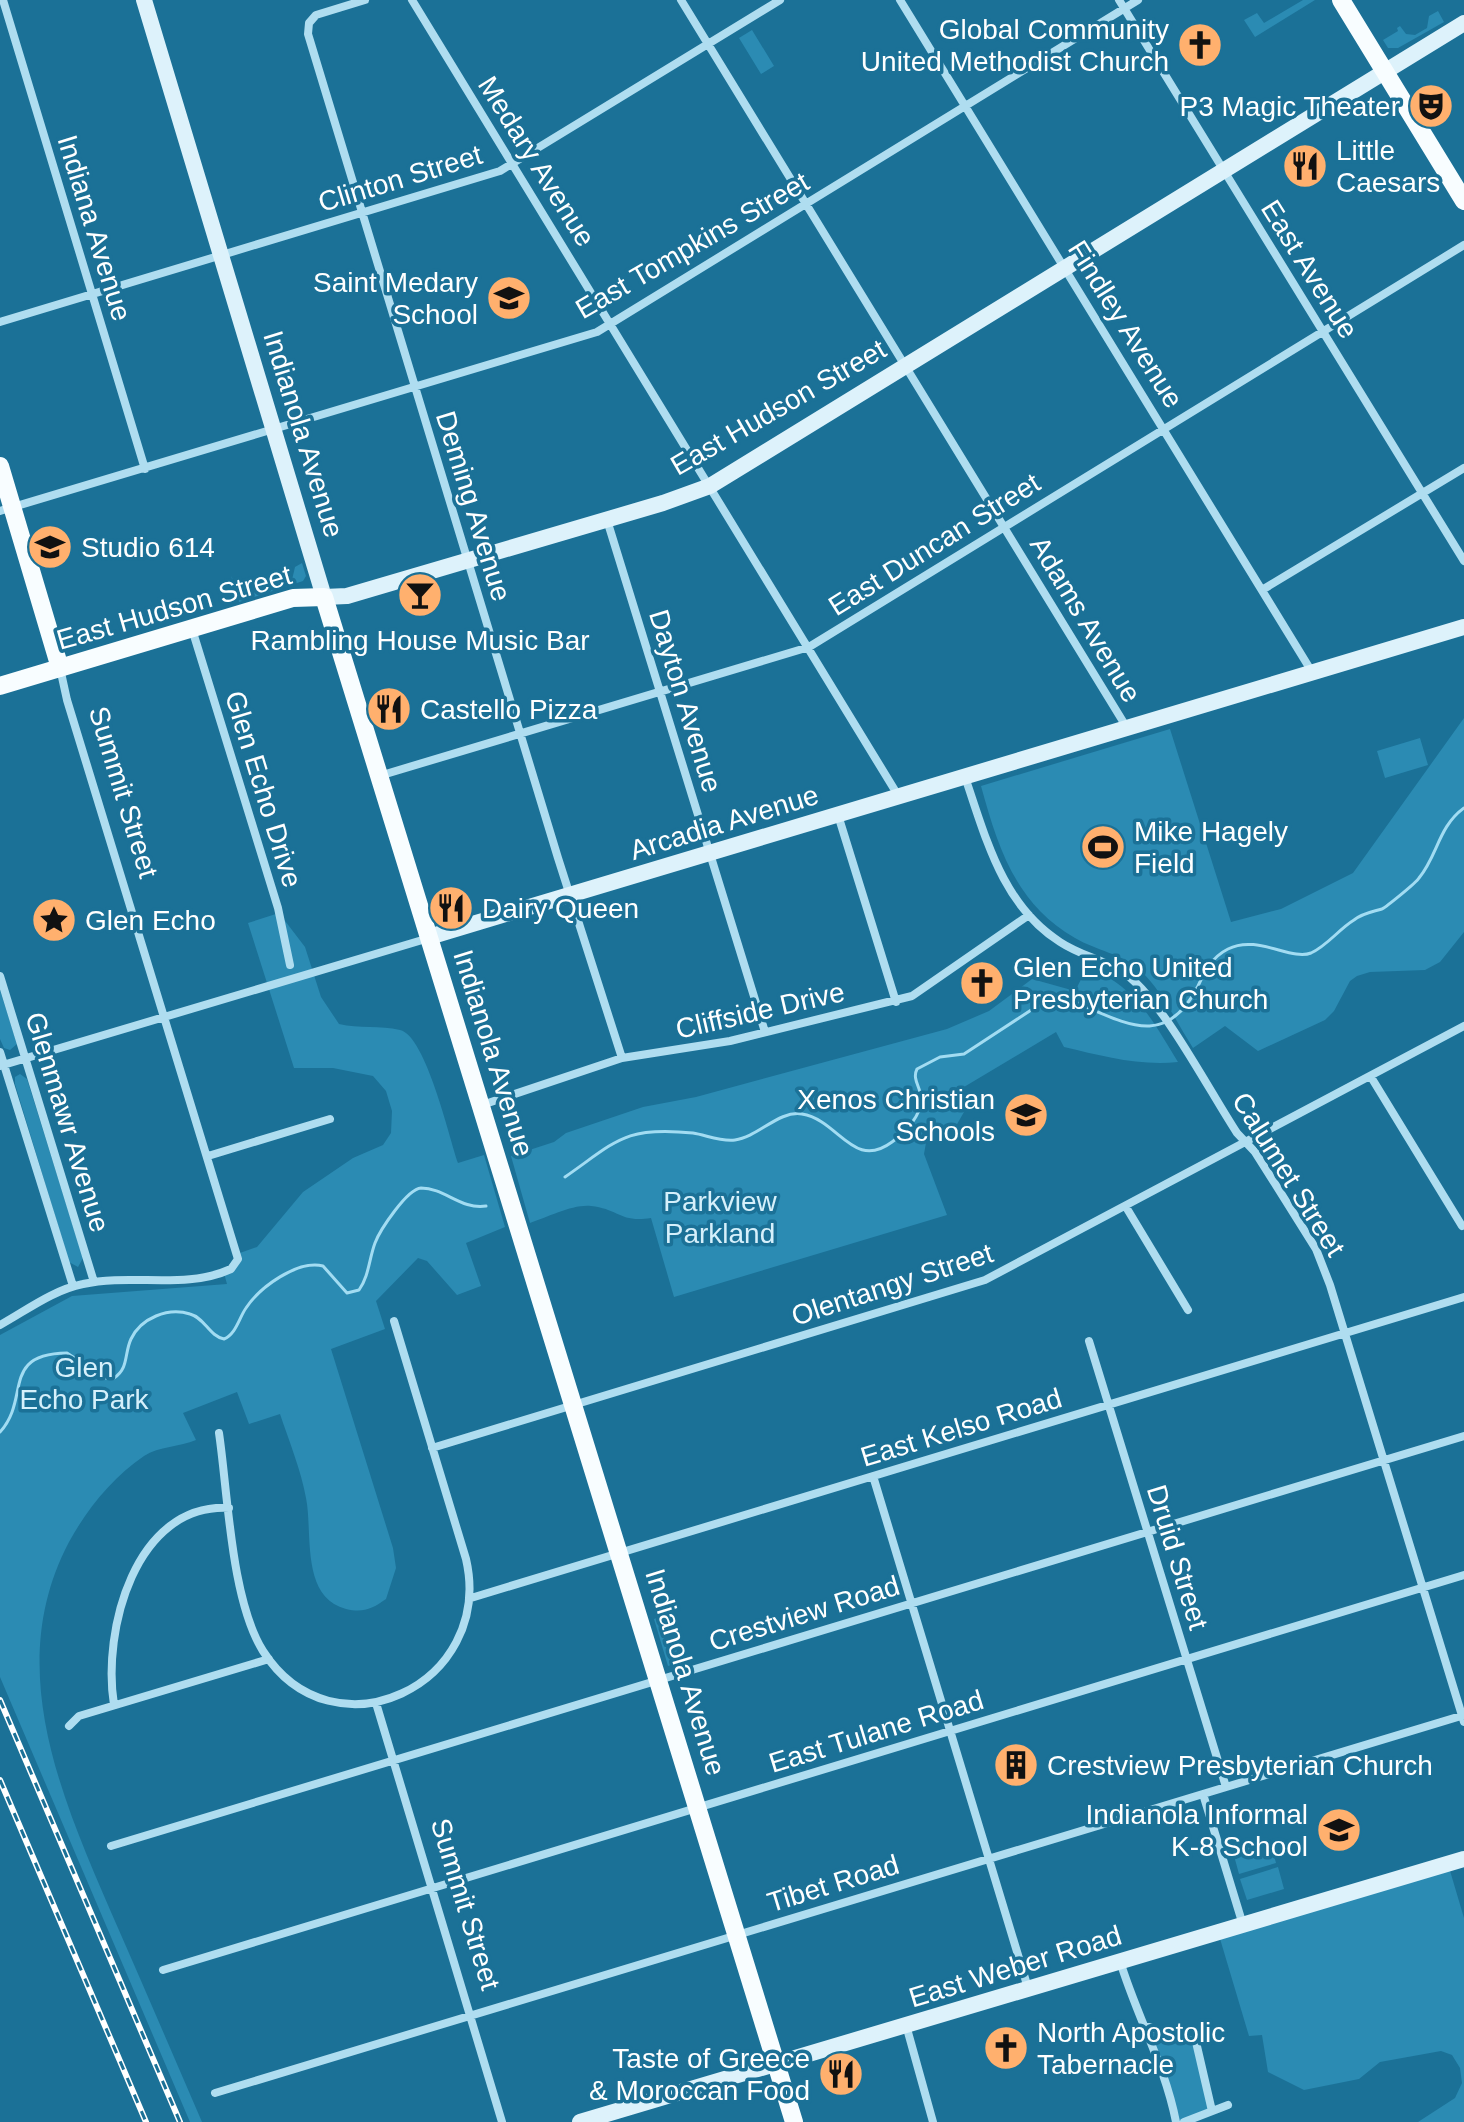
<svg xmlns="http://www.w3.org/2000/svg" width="1464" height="2122" font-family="Arial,sans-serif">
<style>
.green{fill:#2b8bb3}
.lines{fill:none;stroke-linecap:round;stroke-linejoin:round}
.stream{stroke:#a2dcf2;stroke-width:3}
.street{stroke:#afddf0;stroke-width:8}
.secondary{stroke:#ddf2fb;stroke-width:16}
.primary{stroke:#f8fdff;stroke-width:18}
.rail-casing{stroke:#fff;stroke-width:6}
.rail{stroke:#1b7197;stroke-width:3;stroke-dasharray:9;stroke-linecap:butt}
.labels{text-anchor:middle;stroke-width:7;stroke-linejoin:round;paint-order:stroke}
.poi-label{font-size:28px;fill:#fff;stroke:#1b7197;text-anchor:start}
.street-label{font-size:28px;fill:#fff;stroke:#1b7197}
.park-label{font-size:28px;fill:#d6f0fb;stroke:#1b7197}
</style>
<rect width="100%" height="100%" fill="#1b7197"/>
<!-- green -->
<path class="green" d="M1303,0H1315L1255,37L1244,20L1257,13L1264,23Z
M1438,11L1444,22L1398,48H1388L1383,40L1398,31L1397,28L1400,26L1406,34L1415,35L1427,28L1429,16Z
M752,30L774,66L761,74L739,38Z
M302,563L306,576L303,581L239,602L231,576L241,596L292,580L295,567Z
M1464,718V932L1440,962L1425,970L1370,972L1357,976L1350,981L1334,1011L1325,1020L1258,1051L1225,1026L1193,1048C1177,1023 1162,991 1141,971C1121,953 1097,951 1075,938C1016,904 998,848 981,786L1170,729L1231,922L1281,909L1353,873Z
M1420,738L1428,765L1385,778L1377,751Z
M279,913L305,947L321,997L339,1024C359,1029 380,1025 400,1030C426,1036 449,1137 458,1163L484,1155L505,1227L466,1243L481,1286L457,1295L427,1261L418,1258L376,1301L385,1329L331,1349L393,1548L396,1568L386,1599C372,1609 363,1613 346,1609C300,1597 313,1532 306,1498C301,1470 289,1441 280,1414L249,1424L237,1392L183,1413L196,1440C180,1447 159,1446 144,1456C113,1477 87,1509 69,1542C1,1671 65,1805 118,1928C146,1992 174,2057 202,2122H190L0,1677V1335L72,1296L227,1284L224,1273L237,1254L257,1247L303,1192L353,1158L383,1145L391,1133L392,1111L386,1091L373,1076L333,1068H294L248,923Z
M1088,966C1137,989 1151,1018 1178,1062C1139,1066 1102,1056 1064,1047L1056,1032L964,1087L968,1105L956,1126L927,1137L924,1154L947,1215L674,1297L651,1218C620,1223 619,1209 591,1206C573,1204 548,1217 530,1223L511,1156L554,1142L566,1133L643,1107L696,1097L947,1029L989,1011L1032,979L1075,991Z
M0,990L17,1044L10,1050L4,1048L0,1039Z
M20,1074L27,1079L83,1258L78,1267L69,1262L15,1084V1077Z
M666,1615L680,1662L668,1666L654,1619Z
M1270,1841L1276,1863L1239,1874L1233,1852Z
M1448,1864L1464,1918V2122H1418L1455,2098L1462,2083L1460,2068L1452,2055L1441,2051L1380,2062L1359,2079L1304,2090L1268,2072L1262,2035L1249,2036L1218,1932Z
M1278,1867L1284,1889L1247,1900L1240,1879Z
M1143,2025L1196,2042L1212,2111L1176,2122Z"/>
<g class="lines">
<!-- stream -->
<path class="stream" d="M1075,1002C1125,1023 1166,1050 1198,986C1205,971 1212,957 1228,949C1257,934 1291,961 1311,953C1327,946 1339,929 1354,920C1363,913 1372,912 1382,909C1386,907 1416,883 1419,878C1438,855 1438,827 1464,808
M565,1177C618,1140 625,1126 693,1133C706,1135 721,1142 735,1140C758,1137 779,1110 802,1114C839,1120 853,1171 892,1142C905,1133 923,1114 921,1097C920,1086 912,1079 917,1069L940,1057L964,1054L1048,999
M0,1432C31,1398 0,1354 67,1353L105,1378H114C129,1368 124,1354 131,1339C141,1318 168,1307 190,1314C205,1318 209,1336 224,1339C236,1334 239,1318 246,1308C260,1287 297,1260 323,1266L347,1293L359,1290C369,1276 369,1259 375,1243C380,1230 407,1189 421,1188C445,1188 461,1210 486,1206"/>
<!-- street -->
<path class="street" d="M3,0L145,469
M365,0L316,15L309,23L308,34L558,858L622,1058
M412,0L899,797
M681,0L1127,728
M900,0L1312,672
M1119,0L1464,561
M0,322L500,171L780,0
M0,511L597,332L1138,0
M607,520L765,1032
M1262,590L1464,468
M192,629L278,908L290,965
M379,776L809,647L1464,245
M965,777C986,838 1002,905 1060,942C1084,958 1113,961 1135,982C1170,1015 1209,1090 1237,1133L1255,1152L1316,1249L1330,1285L1464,1722
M838,815L896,1002
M0,976L94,1282
M0,1052L73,1286
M0,1066L429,938
M1371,1077L1462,1226
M482,1105L622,1058L730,1041L912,996L1029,915
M208,1156L330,1119
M1126,1207L1188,1310
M0,1325C27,1310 53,1290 83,1284C132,1273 185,1290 231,1269L238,1259L67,700L60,668
M1089,1341L1226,1787
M219,1433C228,1494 231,1600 263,1651C333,1761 495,1685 466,1559L394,1321
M432,1448L985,1280L1464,1026
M873,1476L1028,1988
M471,1598L1464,1297
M376,1703L502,2122
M114,1705C102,1631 135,1503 229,1508
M69,1726L79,1716L269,1659
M1203,1794L1243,1925
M111,1846L1464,1436
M1120,1961C1137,2017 1165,2065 1176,2122
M163,1970L1464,1575
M906,2025L933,2122
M1143,2025L1196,2042L1212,2111
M215,2093L1464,1715
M1184,2122L1228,2105"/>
<!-- secondary -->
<path class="secondary" d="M144,0L324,597L347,596L663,503L710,486L1464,23
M429,937L1464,627
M580,2122L1464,1859"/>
<!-- primary -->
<path class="primary" d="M1341,0L1464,201
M0,466L60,668
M0,686L293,598L324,597L794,2122"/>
<!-- rail casing -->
<g class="rail-casing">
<path id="rail" d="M0,1700L180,2122
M0,1780L146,2122"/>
</g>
<!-- rail -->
<use href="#rail" class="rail"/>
</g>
<!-- icons -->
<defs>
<g id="church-disc" transform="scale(2.3)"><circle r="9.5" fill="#ffb06e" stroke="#1b7197"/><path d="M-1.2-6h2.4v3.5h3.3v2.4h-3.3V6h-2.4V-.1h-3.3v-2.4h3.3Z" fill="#111"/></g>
<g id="theatre-disc" transform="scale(2.3)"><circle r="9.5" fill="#ffb06e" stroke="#1b7197"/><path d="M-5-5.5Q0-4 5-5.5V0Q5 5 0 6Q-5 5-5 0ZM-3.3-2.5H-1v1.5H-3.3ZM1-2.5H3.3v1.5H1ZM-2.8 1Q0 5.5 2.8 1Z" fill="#111"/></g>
<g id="restaurant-disc" transform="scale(2.3)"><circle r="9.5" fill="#ffb06e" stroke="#1b7197"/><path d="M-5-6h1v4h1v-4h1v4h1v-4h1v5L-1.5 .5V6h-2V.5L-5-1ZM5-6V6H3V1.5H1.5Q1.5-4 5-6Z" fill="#111"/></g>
<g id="school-disc" transform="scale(2.3)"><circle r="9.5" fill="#ffb06e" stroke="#1b7197"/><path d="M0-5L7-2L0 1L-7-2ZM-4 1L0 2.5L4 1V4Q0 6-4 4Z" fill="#111"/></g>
<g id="bar-disc" transform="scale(2.3)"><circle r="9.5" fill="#ffb06e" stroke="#1b7197"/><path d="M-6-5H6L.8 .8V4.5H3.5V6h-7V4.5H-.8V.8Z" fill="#111"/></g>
<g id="stadium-disc" transform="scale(2.3)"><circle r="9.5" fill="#ffb06e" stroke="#1b7197"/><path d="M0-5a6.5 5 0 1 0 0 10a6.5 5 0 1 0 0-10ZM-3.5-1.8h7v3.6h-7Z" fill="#111"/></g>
<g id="sight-disc" transform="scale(2.3)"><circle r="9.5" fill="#ffb06e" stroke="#1b7197"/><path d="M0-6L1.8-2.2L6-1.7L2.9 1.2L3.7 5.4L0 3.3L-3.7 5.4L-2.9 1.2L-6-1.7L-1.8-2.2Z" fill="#111"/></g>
<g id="building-disc" transform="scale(2.3)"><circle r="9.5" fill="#ffb06e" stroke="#1b7197"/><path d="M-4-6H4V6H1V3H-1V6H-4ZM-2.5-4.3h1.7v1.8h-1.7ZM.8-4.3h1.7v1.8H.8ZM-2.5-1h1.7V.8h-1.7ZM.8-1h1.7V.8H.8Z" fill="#111"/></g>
</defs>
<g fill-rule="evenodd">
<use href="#church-disc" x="1200" y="45"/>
<use href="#theatre-disc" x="1431" y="106"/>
<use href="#restaurant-disc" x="1305" y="166"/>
<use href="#school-disc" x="509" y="298"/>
<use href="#school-disc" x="50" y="547"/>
<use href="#bar-disc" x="420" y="595"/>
<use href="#restaurant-disc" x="389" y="709"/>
<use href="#stadium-disc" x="1103" y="847"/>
<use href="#restaurant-disc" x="451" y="908"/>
<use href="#sight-disc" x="54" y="920"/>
<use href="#church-disc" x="982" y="983"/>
<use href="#school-disc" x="1026" y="1115"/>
<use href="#building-disc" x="1016" y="1765"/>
<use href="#school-disc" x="1339" y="1830"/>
<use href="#church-disc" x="1006" y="2048"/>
<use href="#restaurant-disc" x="841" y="2074"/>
</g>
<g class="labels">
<!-- poi labels -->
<g class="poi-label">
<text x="1169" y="39" text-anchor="end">Global Community<tspan x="1169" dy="32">United Methodist Church</tspan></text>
<text x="1400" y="116" text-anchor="end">P3 Magic Theater</text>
<text x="1336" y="160">Little<tspan x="1336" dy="32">Caesars</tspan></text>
<text x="478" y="292" text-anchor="end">Saint Medary<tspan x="478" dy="32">School</tspan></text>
<text x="81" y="557">Studio 614</text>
<text x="420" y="650" text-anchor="middle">Rambling House Music Bar</text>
<text x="420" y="719">Castello Pizza</text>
<text x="1134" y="841">Mike Hagely<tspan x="1134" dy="32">Field</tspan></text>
<text x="482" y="918">Dairy Queen</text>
<text x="85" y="930">Glen Echo</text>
<text x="1013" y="977">Glen Echo United<tspan x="1013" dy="32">Presbyterian Church</tspan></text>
<text x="995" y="1109" text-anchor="end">Xenos Christian<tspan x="995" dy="32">Schools</tspan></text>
<text x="1047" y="1775">Crestview Presbyterian Church</text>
<text x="1308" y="1824" text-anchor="end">Indianola Informal<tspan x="1308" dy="32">K-8 School</tspan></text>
<text x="1037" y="2042">North Apostolic<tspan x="1037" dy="32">Tabernacle</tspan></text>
<text x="810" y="2068" text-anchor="end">Taste of Greece<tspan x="810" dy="32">&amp; Moroccan Food</tspan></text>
</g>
<!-- street labels -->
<g class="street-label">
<text transform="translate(537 161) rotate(58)" y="10">Medary Avenue</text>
<text transform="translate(400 178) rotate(-17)" y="10">Clinton Street</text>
<text transform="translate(95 228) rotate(73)" y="10">Indiana Avenue</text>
<text transform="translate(692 245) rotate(-30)" y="10">East Tompkins Street</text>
<text transform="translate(1310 269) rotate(58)" y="10">East Avenue</text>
<text transform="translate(1126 324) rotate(58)" y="10">Findley Avenue</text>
<text transform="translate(778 407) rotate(-30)" y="10">East Hudson Street</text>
<text transform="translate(304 434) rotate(73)" y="10">Indianola Avenue</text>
<text transform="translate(474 506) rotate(73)" y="10">Deming Avenue</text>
<text transform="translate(934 544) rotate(-32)" y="10">East Duncan Street</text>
<text transform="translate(174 607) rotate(-16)" y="10">East Hudson Street</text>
<text transform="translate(1086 619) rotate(59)" y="10">Adams Avenue</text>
<text transform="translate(686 701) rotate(73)" y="10">Dayton Avenue</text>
<text transform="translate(264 789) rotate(73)" y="10">Glen Echo Drive</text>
<text transform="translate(124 792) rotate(73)" y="10">Summit Street</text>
<text transform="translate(724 822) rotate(-17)" y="10">Arcadia Avenue</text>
<text transform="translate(760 1010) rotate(-13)" y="10">Cliffside Drive</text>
<text transform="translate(494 1053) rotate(73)" y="10">Indianola Avenue</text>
<text transform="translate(68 1122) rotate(73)" y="10">Glenmawr Avenue</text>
<text transform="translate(1289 1174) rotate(58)" y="10">Calumet Street</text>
<text transform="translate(892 1284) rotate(-18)" y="10">Olentangy Street</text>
<text transform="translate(961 1427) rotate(-17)" y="10">East Kelso Road</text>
<text transform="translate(1178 1557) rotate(73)" y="10">Druid Street</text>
<text transform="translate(804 1613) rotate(-17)" y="10">Crestview Road</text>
<text transform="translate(686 1672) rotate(73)" y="10">Indianola Avenue</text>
<text transform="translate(876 1731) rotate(-17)" y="10">East Tulane Road</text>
<text transform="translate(833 1883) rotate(-17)" y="10">Tibet Road</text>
<text transform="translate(466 1904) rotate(73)" y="10">Summit Street</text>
<text transform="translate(1015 1966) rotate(-17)" y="10">East Weber Road</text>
</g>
<!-- park labels -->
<g class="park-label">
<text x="720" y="1211">Parkview<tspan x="720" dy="32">Parkland</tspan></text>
<text x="84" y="1377">Glen<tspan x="84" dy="32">Echo Park</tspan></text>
</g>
</g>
</svg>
